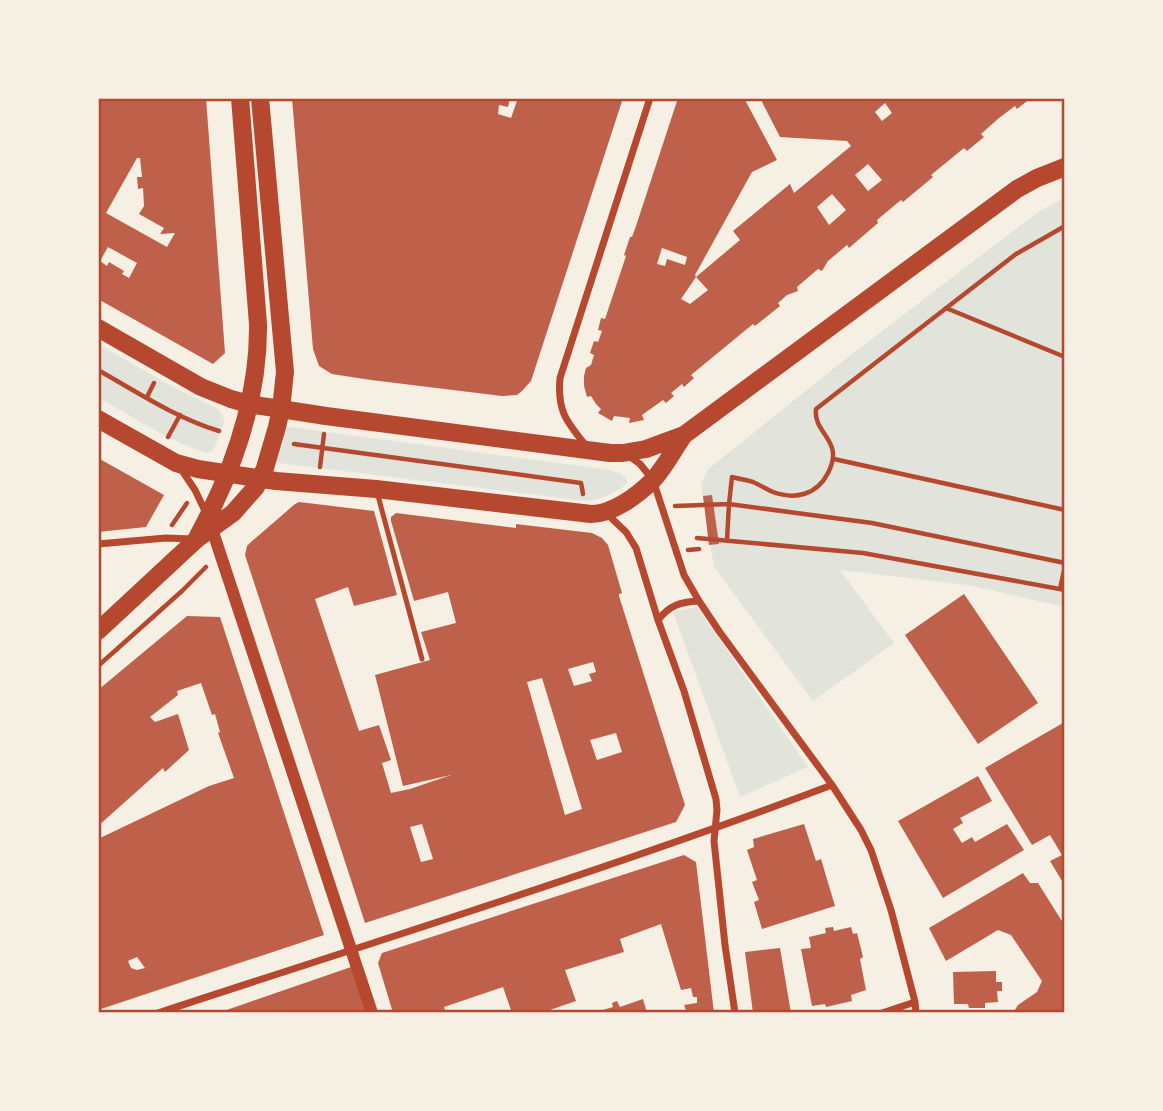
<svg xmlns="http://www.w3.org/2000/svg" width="1163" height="1111" font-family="'Exo 2',sans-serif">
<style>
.green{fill:#e2e4dc}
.building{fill:#bf614a;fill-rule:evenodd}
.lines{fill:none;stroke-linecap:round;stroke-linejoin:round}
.path{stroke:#b5482f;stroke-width:4.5}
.service{stroke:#b5482f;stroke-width:5}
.minor{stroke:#b5482f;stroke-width:7}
.tertiary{stroke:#b5482f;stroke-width:12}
.primary{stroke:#b5482f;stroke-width:18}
.neatline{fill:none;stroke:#b5482f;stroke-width:2.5}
</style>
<rect width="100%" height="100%" fill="#f6efe4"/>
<!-- green -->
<path class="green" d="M1065,199V607L968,585L840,570L894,643L813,701L714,567L701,485L707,470L852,354L1038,212L1059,201Z
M98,344L179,390L213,406L219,410L225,421L214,449L211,452C192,455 119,409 98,397Z
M275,425L596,468C607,470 624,471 628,482C619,492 599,501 584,501L263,461Z
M697,607L808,767L740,797L673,612Z"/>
<!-- building -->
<path class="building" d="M98,98H206L225,353L213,364L98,299ZM137,158H140L142,177H137L138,189L143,188L144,206L139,214L164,228L160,234L175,233L167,247L106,213ZM108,247L137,263L129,278L122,274L124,271L109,262L107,266L100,261Z
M292,98H510L508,107L499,105L498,114L511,118L518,98H623L531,381L522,391L517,395L502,396L371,380L332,374L319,366L313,349Z
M678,98H744L777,160L752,172L695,275L696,277L740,240L733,231L790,184L794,193L851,146L847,141L780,137L760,98H1031L1017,109L1015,106L999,118L981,134L984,137L967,151L964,148L931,175L933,177L903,202L901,200L877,220L878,223L849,248L847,245L828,261L822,271L818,269L797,287L798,291L787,295L778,303L780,306L755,326L753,324L691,375L694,378L684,387L682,384L671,393L674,396L666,403L663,400L642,415L644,420L629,423L630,418L614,416L612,421L598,413L601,409L596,404L591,396L587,397L584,386V376L586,368L591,365L594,355L590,353L594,341L598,342L602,331L598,330L601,318L605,319L626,256L624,255L630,237H632L636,226ZM885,103L892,113L882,121L875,112ZM868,164L882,180L868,191L855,175ZM832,194L846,210L829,225L817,207ZM662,248L687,257L685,265L667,259L665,266L657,264ZM696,277L708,290L690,304L681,299Z
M98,458L164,495L146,527L98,532Z
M712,495L719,544L709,545L703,496Z
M299,502L374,511L397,595L354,606L348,587L315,599L359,731L379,725L391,760L382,763L391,793L410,789L451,775L403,786L375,675L430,660L421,632L456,623L448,592L414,601L391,521V517L396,513L516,528V524L592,533L602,538L608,545L622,593L619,594V596L685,805L676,822L365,923L245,555L247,546L251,542L295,504ZM593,662L596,672L589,674L592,681L574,686L568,669ZM542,678L582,809L565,815L527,682ZM616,733L622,752L597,760L590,740ZM422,824L433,859L421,862L410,827Z
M964,594L1038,703L978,744L905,635Z
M187,616L220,617L324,935L98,1010V839L209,786L234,778L218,733L220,732L215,714L212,715L201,683L177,691L178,695L150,717L155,722L178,714L189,750L165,772L163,768L98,826V690ZM137,957L145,968L137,970L131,968L128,961Z
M1063,723L1065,726V886L1050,861L1062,855L1050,835L1032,845L985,768Z
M978,776L992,801L960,818L963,823L953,829L962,843L972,837L975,842L1007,824L1024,850L943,898L898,821Z
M804,824L816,861L821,859L835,906L762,929L754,902L759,900L752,882L757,880L747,850L754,847L753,839Z
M684,855L696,862L714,1013H687L684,1005L697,1003V997H693L691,988L681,990L661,924L620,939L624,952L565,970L576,1001L541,1013H512L503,987L444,1007L446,1013H393L378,963L382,953Z
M1023,873L1030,883H1038L1065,926V1013H1013L1018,1005L1037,992L1042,981L1011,935L998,930L946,961L929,928Z
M833,927L834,931L851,927L853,934L857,933L863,957L860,959L866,990L851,995L852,1001L826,1007L825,1004L812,1006L801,949L811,948L809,937L826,933L825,928Z
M780,948L791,1013H753L745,952Z
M351,967L367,1013H218Z
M996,971V982H1002V991H997L998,1002L985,1003V1008H969L968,1004H954L953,972Z
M643,999L647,1013H593L613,1007L612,1003L617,1001L620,1007Z"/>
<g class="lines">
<!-- path -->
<path class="path" d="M946,308L1065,357
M1065,366V381
M98,370C137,392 176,418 219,431
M147,397L154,383
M168,437L180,415
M294,444L581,483L583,494
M834,459L1065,510
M320,467L324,434
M675,506L729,504L872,523L1065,563
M172,525L187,503
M697,538L863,553L1065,590
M727,540L729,504L732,477C739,479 747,480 753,482C760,485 766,489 773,492C795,500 817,495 828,473C832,465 835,457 832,448C827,433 814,426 816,409L1016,254L1065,226
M688,550L699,549
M1060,589L1065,566
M98,666L182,591L206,567"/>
<!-- service -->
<path class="service" d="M377,492L422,659"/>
<!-- minor -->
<path class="minor" d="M587,447C567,422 557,412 560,378L650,98
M629,456L640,464L653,480L684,575L699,601L719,631L832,785L861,830L871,850L891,910L915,1002L916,1013
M181,469L195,490L206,513
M606,513L626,532L636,548L658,620L684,691L716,799L717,810L714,841L725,945L735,1013
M98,544L166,538L192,539
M658,620C670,605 680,602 699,601
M158,1013C383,939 610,869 832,785
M882,1013L915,1002"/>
<!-- tertiary -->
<path class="tertiary" d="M212,529L372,1013"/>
<!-- primary -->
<path class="primary" d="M98,328L201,387L231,399L249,404L326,416L610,453H623L646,449L684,435L1017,189L1037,178L1065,167
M98,419L176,463L198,469L276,481L376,489L591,514C613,514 638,495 653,480C665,467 674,449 684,435
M198,536C233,471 259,398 258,324L240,98
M98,631L197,539L233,513L256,487L265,468L277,427L281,409L285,372L260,98"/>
</g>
<!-- border -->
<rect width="1163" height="1111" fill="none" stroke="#f6efe4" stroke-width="200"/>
<rect x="100" y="100" width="963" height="911" class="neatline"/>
</svg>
